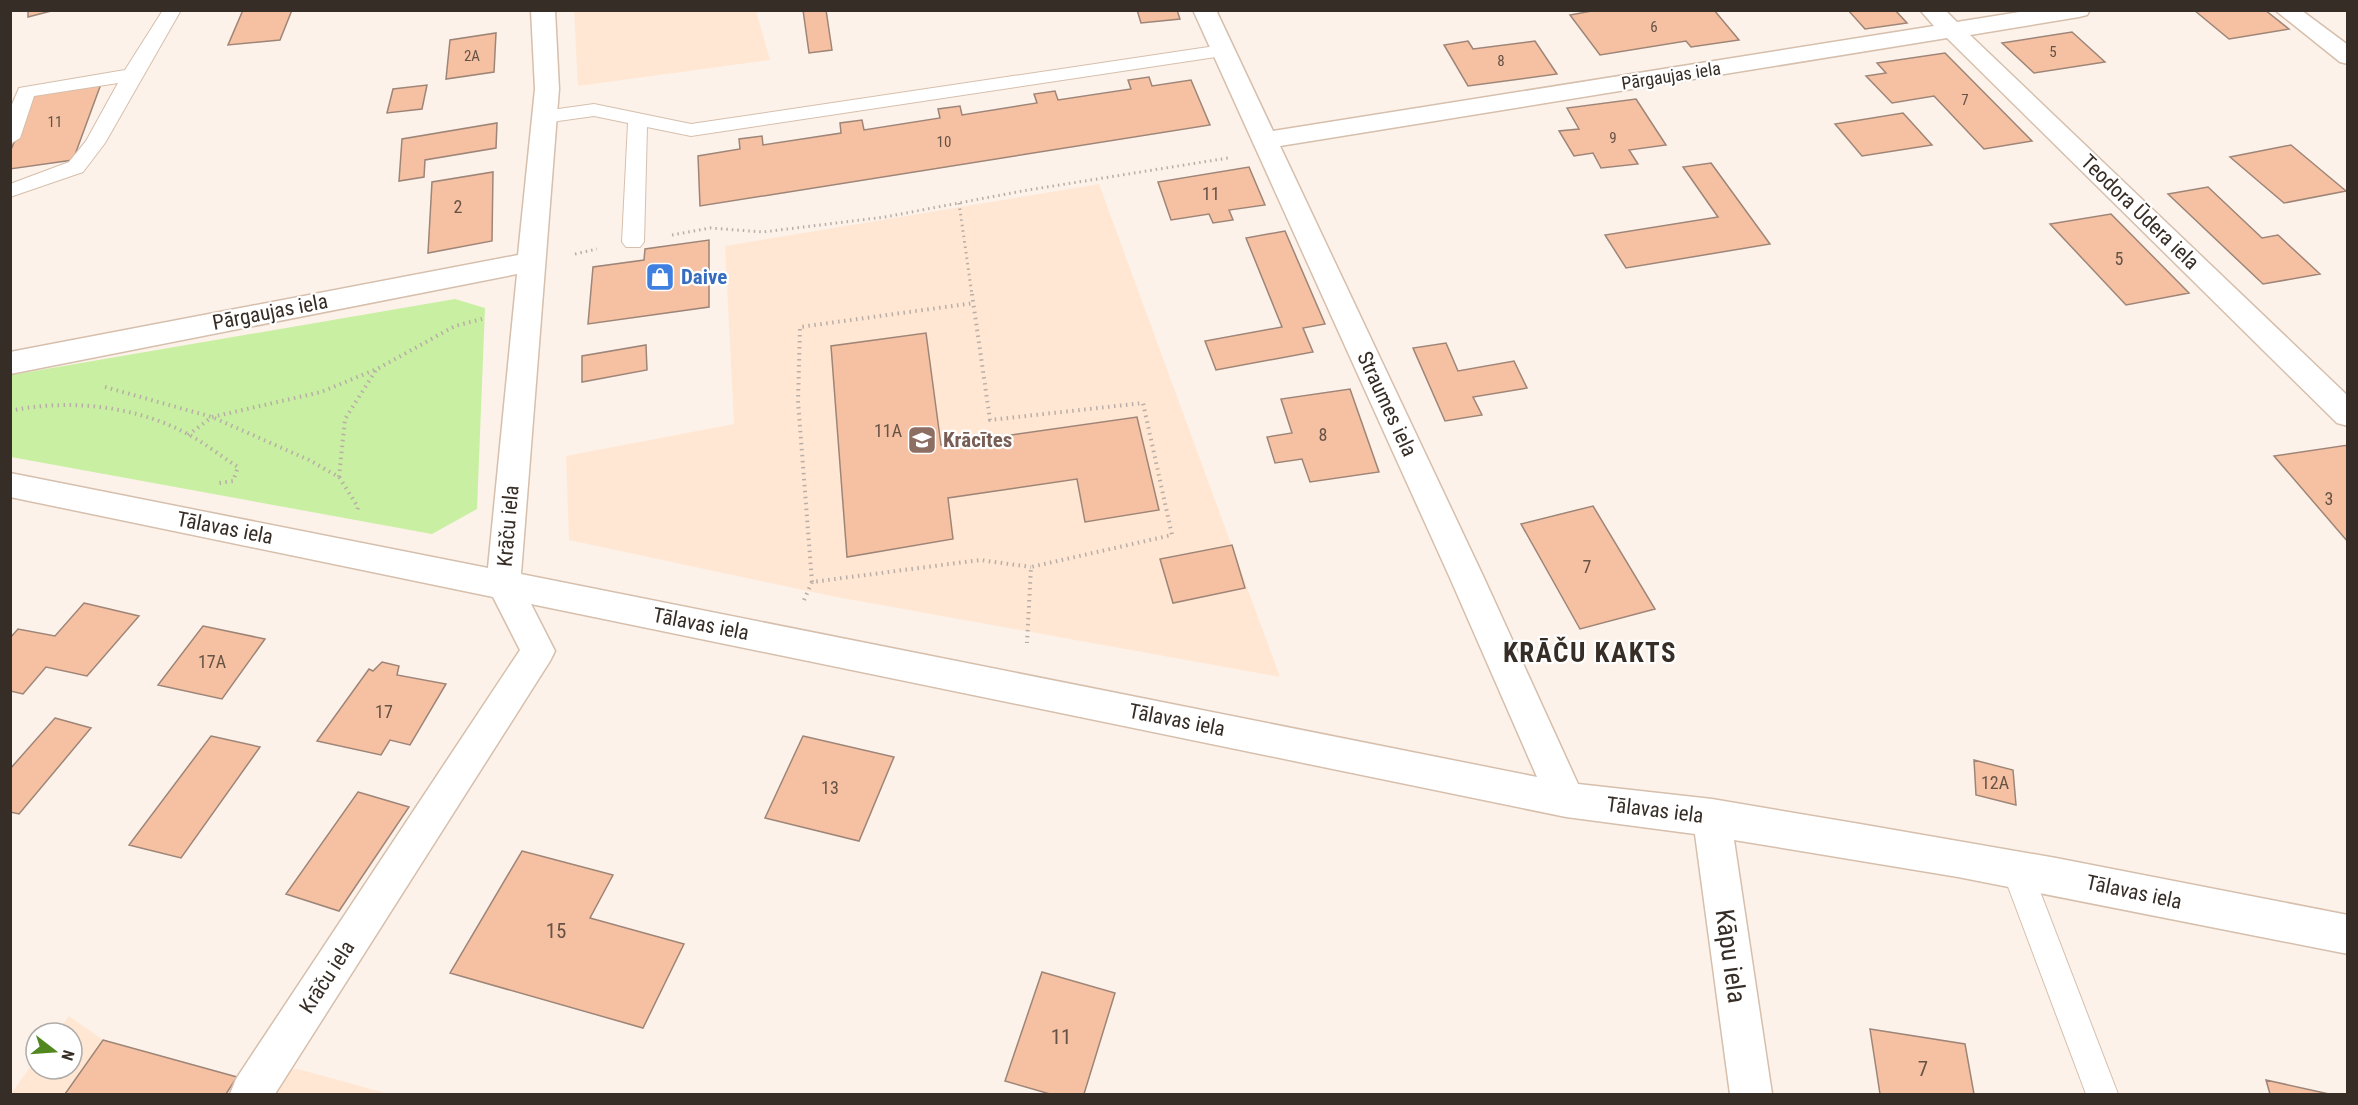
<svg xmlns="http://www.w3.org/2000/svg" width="2358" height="1105" font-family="'Roboto Condensed',sans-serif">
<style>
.built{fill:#ffe7d3}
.green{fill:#c9efa2}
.building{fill:#f5c1a2;stroke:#9e8577;stroke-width:1.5}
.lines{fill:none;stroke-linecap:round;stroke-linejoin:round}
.lane-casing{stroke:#d6bfac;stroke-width:2}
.street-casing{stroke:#d6bfac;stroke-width:3}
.path-far1{stroke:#b8aea7;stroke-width:3;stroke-dasharray:1.5 4;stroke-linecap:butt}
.path{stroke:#b8aea7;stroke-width:4;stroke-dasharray:1.5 4.5;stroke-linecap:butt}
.lane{fill:#fff;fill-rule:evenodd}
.street{fill:#fff;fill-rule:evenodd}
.labels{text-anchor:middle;stroke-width:4.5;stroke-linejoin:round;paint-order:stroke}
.far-number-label{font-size:15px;fill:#665245}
.far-street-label{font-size:18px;fill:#362d26;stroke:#fff}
.number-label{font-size:18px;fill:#665245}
.street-label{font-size:21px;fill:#362d26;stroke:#fff}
.shop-label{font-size:21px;font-weight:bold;fill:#366cbe;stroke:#fff;text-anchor:start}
.education-label{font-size:21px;font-weight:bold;fill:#785e54;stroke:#fff;text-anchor:start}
.near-number-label{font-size:21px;fill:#665245}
.near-street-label{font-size:26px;fill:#362d26;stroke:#fff}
.district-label{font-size:27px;font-weight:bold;letter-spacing:1.5px;fill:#362d26;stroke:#fff}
</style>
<rect width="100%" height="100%" fill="#fcf2ea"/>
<!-- built -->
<path class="built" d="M574,11H756L770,60L578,86Z
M1099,184L1280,677L831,596L569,540L566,456L734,424L725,246Z
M69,1016L103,1040L237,1077L298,1069L389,1094H11L36,1059V1069H72V1033H56Z"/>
<!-- green -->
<path class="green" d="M455,299L485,308L477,509L432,534L11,457V375Z"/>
<!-- building -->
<path class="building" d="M28,10H55L28,17Z
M243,10H292L280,40L228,45Z
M803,10H826L832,50L809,53Z
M1137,10H1177L1180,19L1141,23Z
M1597,10H1714L1739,40L1691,47L1686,41L1600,55L1570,15Z
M1848,10H1895L1907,23L1865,29Z
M2194,10H2265L2289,29L2229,39Z
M2072,32L2105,62L2034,73L2002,43Z
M496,33L494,72L446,79L450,40Z
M1468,41L1473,49L1535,41L1557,74L1468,86L1444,45Z
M1945,53L2032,141L1984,149L1934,96L1892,103L1866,76L1886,73L1877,63Z
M1149,77L1152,86L1191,80L1210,125L700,206L698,156L740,149L739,139L762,136L763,145L841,133L840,123L862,120L864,130L940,118L938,109L960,106L962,115L1037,103L1034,94L1055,91L1058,100L1131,89L1128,80Z
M101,84L73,160L10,169V152L35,93Z
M427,85L422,109L387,113L393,89Z
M1636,99L1666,145L1629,150L1638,164L1601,168L1593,153L1574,156L1559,131L1579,129L1567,108Z
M1903,113L1932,145L1862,156L1835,124Z
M497,123L496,148L425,160L424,177L399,181L402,139Z
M2291,145L2346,191L2284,203L2230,157Z
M1711,163L1770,244L1626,268L1605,235L1718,217L1683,167Z
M1249,167L1265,205L1229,210L1233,220L1213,223L1209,214L1171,220L1158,182Z
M493,172L492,241L428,253L432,182Z
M2208,187L2262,238L2278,235L2320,274L2263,284L2168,194Z
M2111,214L2189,293L2126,305L2050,224Z
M1285,231L1325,324L1303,328L1313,352L1216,370L1205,341L1282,327L1246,238Z
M709,240V307L588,324L593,267L644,260L645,249Z
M926,333L941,445L1137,417L1159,510L1085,522L1077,479L948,498L953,539L847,557L831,346Z
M1446,343L1458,371L1514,361L1527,388L1473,397L1482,415L1445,421L1413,348Z
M646,345L647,370L582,382V356Z
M1350,389L1379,472L1310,482L1302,459L1275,463L1267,437L1292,433L1281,399Z
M2348,445V542L2274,456Z
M1593,506L1655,609L1580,629L1521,524Z
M1232,545L1245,588L1173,603L1160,559Z
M84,603L139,616L87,676L46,667L23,694L10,691V638L18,629L55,636Z
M203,626L265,639L222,699L158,685Z
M382,662L399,666L397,675L446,684L410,745L390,740L381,755L317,741L369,669L373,671Z
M55,718L91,728L19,814L10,812V769Z
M211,736L260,747L181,858L129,845Z
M803,736L894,757L859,841L765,818Z
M1974,760L2013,770L2016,805L1976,795Z
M358,792L409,807L339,911L286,894Z
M522,851L613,875L590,918L684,944L643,1028L450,973Z
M1042,972L1115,993L1084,1094H1050L1005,1081Z
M1870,1029L1965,1044L1974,1094H1880Z
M103,1040L237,1077L226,1094H65Z
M2266,1080L2329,1094H2270Z"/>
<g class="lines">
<!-- lane casing -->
<g class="lane-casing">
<path id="lane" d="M163,10H181L105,143L83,172L10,197V184L69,162L86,141L118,83L34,96L20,138L10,144V109L19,88L125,70Z
M1222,45L1231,51L1229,55L691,136L647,127L644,242L640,247H626L622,242L628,123L594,116L544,123L537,121L534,117L537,113L544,111L594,104L691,124Z
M2016,854L2027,858L2031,868L2118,1094H2086L2001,868L2005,858Z"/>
</g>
<!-- street casing -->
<g class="street-casing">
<path id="street" d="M531,10H555L559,89L521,574L1537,777L1450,578L1193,10H1216L1273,131L1934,26L1920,10H1945L1957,22L2032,10H2090L2087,15L2079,17L1970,35L2348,396V426L2337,423L1947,38L1280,146L1484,578L1578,784L1712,799L1860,824L2056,858L2348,915V954L1958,877L1734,840L1772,1094H1730L1695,834L1566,817L531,604L555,651L550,661L275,1094H230L236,1079L520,650L493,597L10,497V473L488,568L517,274L10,374V352L518,255L535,89Z
M2275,10H2301L2348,45V64L2340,62Z"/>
</g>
<!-- path-far1 -->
<path class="path-far1" d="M959,203L972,295
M672,235L710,228L763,232L885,217L1022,191L1228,158
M575,254L597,249"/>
<!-- path -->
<path class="path" d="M972,294L990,420L1143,403L1172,535L1031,567L1027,643
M105,387L212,417L309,460L339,477L358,507L357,512
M10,411C65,399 129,405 180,430C201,440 219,455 238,467L233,481L219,483
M188,435L212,417L321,392L377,369L455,326L482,319
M339,477L345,419L376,370
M812,582L798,401L800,327L974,303
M804,600L812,582L980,560L1031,567"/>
<!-- lane -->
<use href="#lane" class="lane"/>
<!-- street -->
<use href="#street" class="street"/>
</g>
<!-- icons -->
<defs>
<g id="shop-square" transform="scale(1.5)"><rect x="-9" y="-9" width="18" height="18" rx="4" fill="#3f7fe0" stroke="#fff"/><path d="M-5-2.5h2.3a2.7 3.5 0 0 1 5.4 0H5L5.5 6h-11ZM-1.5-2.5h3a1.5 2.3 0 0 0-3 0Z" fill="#fff"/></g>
<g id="school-square" transform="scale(1.5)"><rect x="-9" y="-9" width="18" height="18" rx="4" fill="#8d6e63" stroke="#fff"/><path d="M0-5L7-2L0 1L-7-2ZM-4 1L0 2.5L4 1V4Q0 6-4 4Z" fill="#fff"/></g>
</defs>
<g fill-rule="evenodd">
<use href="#shop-square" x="660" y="277"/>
<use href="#school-square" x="922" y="440"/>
</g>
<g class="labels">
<!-- far-number labels -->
<g class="far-number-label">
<text x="1654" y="32">6</text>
<text x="2053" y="57">5</text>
<text x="472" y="61">2A</text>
<text x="1501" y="66">8</text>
<text x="1965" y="105">7</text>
<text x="55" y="127">11</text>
<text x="1613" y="143">9</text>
<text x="944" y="147">10</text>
</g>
<!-- far-street labels -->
<g class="far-street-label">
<text transform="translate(1671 76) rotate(-9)" y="6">Pārgaujas iela</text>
</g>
<!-- number labels -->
<g class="number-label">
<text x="1211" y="200">11</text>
<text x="458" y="213">2</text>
<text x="2119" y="265">5</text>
<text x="888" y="437">11A</text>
<text x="1323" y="441">8</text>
<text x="2329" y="505">3</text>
<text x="1587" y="573">7</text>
<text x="212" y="668">17A</text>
<text x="384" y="718">17</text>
<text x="1995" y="789">12A</text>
<text x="830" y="794">13</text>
</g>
<!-- street labels -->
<g class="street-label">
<text transform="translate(2140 212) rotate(44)" y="7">Teodora Ūdera iela</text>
<text transform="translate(270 312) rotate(-11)" y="7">Pārgaujas iela</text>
<text transform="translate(1387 404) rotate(65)" y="7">Straumes iela</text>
<text transform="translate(508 526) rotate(-85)" y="7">Krāču iela</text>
<text transform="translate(225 528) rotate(11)" y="7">Tālavas iela</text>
<text transform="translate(701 624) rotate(11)" y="7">Tālavas iela</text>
<text transform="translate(1177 720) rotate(11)" y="7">Tālavas iela</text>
<text transform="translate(1655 810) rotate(7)" y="7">Tālavas iela</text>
<text transform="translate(2134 892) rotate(12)" y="7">Tālavas iela</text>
<text transform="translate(327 977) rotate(-57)" y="7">Krāču iela</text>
</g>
<!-- shop labels -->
<g class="shop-label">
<text x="681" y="284">Daive</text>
</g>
<!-- education labels -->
<g class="education-label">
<text x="943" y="447">Krācītes</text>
</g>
<!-- near-number labels -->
<g class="near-number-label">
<text x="556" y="938">15</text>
<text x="1061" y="1044">11</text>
<text x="1923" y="1076">7</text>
</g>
<!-- near-street labels -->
<g class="near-street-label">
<text transform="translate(1731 956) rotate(82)" y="9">Kāpu iela</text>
</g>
<!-- district labels -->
<g class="district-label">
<text x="1590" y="662">KRĀČU KAKTS</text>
</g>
</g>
<!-- border -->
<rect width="2358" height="1105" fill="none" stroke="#362d26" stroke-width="24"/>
<!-- north arrow -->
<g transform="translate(54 1051) rotate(107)"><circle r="28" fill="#ffffff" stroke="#afaba8" stroke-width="1.5"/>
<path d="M0-4.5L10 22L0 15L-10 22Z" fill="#528720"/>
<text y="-9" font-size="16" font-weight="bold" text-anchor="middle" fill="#362d26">N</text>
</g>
</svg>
